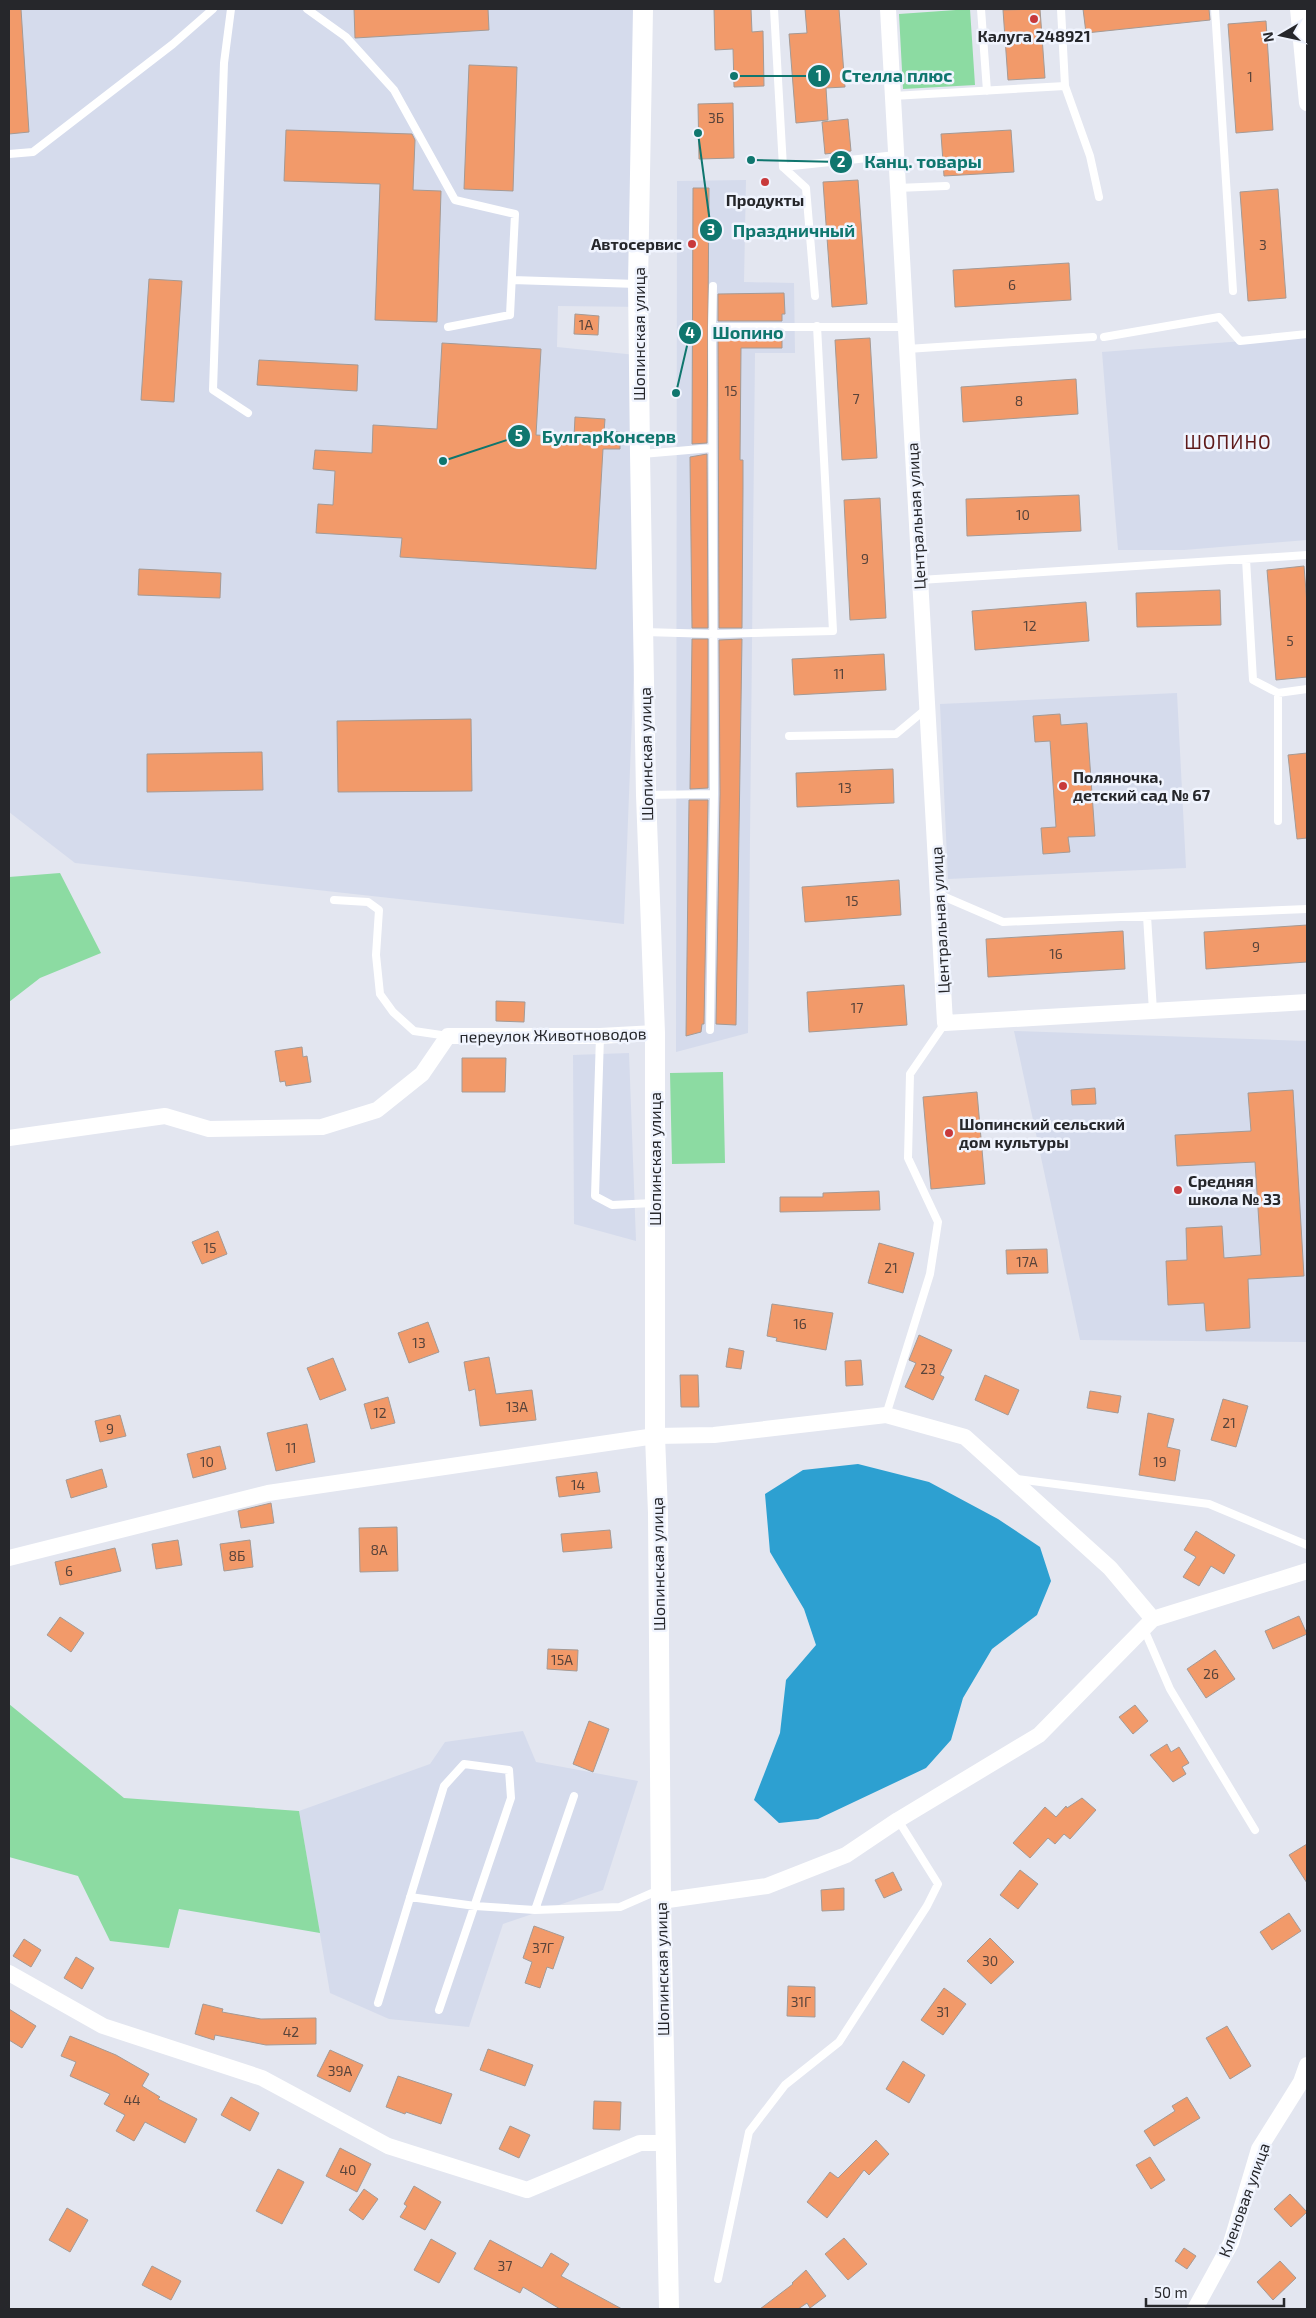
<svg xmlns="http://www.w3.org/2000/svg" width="1316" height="2318" font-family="'Exo 2',sans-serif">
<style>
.built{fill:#d5dbec}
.green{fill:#8cdba2}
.water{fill:#2da0d1}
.building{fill:#f29a6a;stroke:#a49a95}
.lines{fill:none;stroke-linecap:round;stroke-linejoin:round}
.service{stroke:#fff;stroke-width:8}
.minor{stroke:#fff;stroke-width:16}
.tertiary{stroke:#fff;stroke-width:20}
.poi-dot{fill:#c8393b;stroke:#f0f4fe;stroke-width:2}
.labels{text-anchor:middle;stroke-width:5;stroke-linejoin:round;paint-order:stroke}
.number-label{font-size:14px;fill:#59443b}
.poi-label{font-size:16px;font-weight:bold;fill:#26272b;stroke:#f0f4fe;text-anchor:start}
.street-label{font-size:16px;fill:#26272b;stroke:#f0f4fe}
.quarter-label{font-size:19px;letter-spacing:1px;fill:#5e1919;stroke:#f0f4fe}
.leader{fill:none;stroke:#0f766e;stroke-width:2}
.callout-dot{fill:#0f766e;stroke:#f0f4fe;stroke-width:2}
.mark-label{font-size:15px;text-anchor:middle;font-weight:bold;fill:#fff}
.callout-label{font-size:18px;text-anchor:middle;font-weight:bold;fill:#0f766e;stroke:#f0f4fe;stroke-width:5;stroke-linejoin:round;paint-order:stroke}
</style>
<rect width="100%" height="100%" fill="#e3e6f0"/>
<!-- built -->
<path class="built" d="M9,9H638L645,307L558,306L557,347L646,356L624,924L75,863L9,812Z
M746,180L744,282L794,283L795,353H755L748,1033L676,1052L677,181Z
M1307,336V540L1184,550H1118L1102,352Z
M1177,693L1186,868L948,879L940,704Z
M1014,1031L1307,1041V1342L1080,1340Z
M629,1053L636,1241L574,1224L573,1055Z
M523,1731L536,1762L638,1781L603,1890L503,1924L469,2027L389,2019L330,1993L299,1811L430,1764L445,1742Z"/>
<!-- green -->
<path class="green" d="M970,9L975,85L903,89L899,14Z
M60,873L101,953L40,978L9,1002V877Z
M723,1072L725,1163L672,1164L670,1073Z
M9,1704L124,1798L299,1811L320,1933L179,1909L169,1948L110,1941L78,1876L9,1857Z"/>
<!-- water -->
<path class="water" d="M858,1464L929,1482L998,1519L1040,1547L1051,1581L1037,1615L992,1649L963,1698L951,1740L926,1768L818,1819L779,1823L754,1800L780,1733L786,1680L816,1645L804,1609L770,1552L765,1494L803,1470Z"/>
<!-- building -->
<path class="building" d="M9,9H21L29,132L9,134Z
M354,9H488L489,30L355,38Z
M714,9H751L752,32L763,31L764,86L734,87L733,49L715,50Z
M805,9H839L845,87L826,88L828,120L796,123L789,34L807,33Z
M1040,9L1045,78L1008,80L1003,10Z
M1083,9H1209L1210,20L1086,33Z
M1266,21L1273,130L1236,133L1228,24Z
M469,65L517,67L513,191L464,189Z
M733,103L734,158L699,159L698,104Z
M848,119L851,151L825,154L822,122Z
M286,130L412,134L415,140L413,190L441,191L437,322L375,320L380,184L284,181Z
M1011,130L1014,172L944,176L941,134Z
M858,180L867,304L832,307L823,182Z
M693,188H709L707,443L692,444Z
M1278,189L1286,298L1248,301L1240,192Z
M1069,263L1071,300L955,307L953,270Z
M149,279L182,281L174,402L141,400Z
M784,293L785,314H782V321H718V294Z
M575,314L599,316L598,335L574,334Z
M718,333H782V348H741L740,460H743V487L742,628H719Z
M870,338L877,458L842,460L835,340Z
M442,343L541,349L536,435L574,437L575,417L605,419L604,432H620V449H603L596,569L400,557L402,538L316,533L318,504L333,505L335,471L313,469L315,450L372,453L373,425L437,429Z
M259,360L358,365L357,391L257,385Z
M1076,379L1078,414L963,422L961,387Z
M707,454L708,628H692L690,457Z
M1079,495L1081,531L967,536L966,499Z
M880,498L886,618L850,620L844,500Z
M1304,566L1307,604V677L1276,680L1267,570Z
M139,569L221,573L220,598L138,595Z
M1220,590L1221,625L1137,627L1136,593Z
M1086,602L1089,641L975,650L972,611Z
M692,639H708V788L690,789Z
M742,639L736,1025L716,1024L720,794L719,640Z
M884,654L886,690L794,695L792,659Z
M1060,714L1061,725L1087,723L1095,836L1068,837L1070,852L1043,854L1041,828L1056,827L1050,741L1035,742L1033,716Z
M471,719L472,791L338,792L337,721Z
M262,752L263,790L147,792V754Z
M1307,753V838L1297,839L1288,755Z
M893,769L894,803L797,807L796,773Z
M689,800H708L704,1024H702L701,1032L686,1036Z
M899,880L901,915L805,922L802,887Z
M1307,925V962L1206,969L1204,932Z
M1123,931L1125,969L988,977L986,939Z
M904,985L907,1025L809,1032L807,992Z
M496,1001L525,1002L524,1022L496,1021Z
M302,1047L303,1057L307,1056L311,1082L286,1086L285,1081L280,1082L275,1051Z
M462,1058H506L505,1092H462Z
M1095,1088L1096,1104L1072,1105L1071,1090Z
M1293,1090L1304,1276L1248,1279L1250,1328L1206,1331L1204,1303L1168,1305L1166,1261L1187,1260L1186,1228L1222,1226L1224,1258L1261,1255L1255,1162L1177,1166L1175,1135L1251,1131L1248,1093Z
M977,1092L985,1184L931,1189L923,1097Z
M879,1191L880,1210L780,1212V1197H823V1193Z
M218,1231L227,1254L202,1264L192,1242Z
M879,1243L914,1253L903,1293L868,1283Z
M1047,1249L1048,1273L1007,1274L1006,1250Z
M772,1304L833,1313L826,1350L776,1341L777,1338L767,1336Z
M428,1322L439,1352L409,1363L398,1333Z
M919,1335L952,1350L940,1375L944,1377L933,1400L905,1387L916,1363L909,1360Z
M729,1348L744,1351L741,1369L726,1367Z
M489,1357L496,1394L532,1390L536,1420L480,1426L475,1389L469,1391L464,1362Z
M333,1358L346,1390L320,1400L307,1368Z
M861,1360L863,1385L846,1386L845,1361Z
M680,1375H698L699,1407H681Z
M985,1375L1019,1390L1008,1415L975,1400Z
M1090,1391L1121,1396L1118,1413L1087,1408Z
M388,1397L395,1423L371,1429L364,1404Z
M1223,1399L1248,1406L1236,1447L1211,1440Z
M1148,1413L1174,1419L1167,1447L1180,1450L1175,1481L1139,1475Z
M120,1415L126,1436L100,1442L95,1421Z
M307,1424L315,1462L276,1471L267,1433Z
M220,1446L226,1469L193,1478L187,1454Z
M102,1469L107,1487L71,1498L66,1480Z
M597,1472L600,1492L559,1497L556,1477Z
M271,1503L274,1523L241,1528L238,1511Z
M397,1527L398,1571L360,1572L359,1528Z
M610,1530L612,1548L563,1552L561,1534Z
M1196,1531L1235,1555L1224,1574L1211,1566L1199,1586L1183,1577L1196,1557L1184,1550Z
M178,1540L182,1565L156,1569L152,1544Z
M250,1540L253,1567L224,1571L220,1544Z
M115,1548L121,1571L60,1585L55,1562Z
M1299,1616L1307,1634L1273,1649L1265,1631Z
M60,1617L84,1633L71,1652L47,1635Z
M548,1649L578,1650L577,1671L547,1669Z
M1215,1650L1235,1679L1206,1698L1187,1669Z
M1135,1705L1148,1721L1133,1734L1119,1717Z
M589,1721L609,1729L593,1772L573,1764Z
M1167,1744L1171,1752L1179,1747L1189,1763L1182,1767L1186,1774L1173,1782L1150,1755Z
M1082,1798L1096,1810L1070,1839L1064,1834L1055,1844L1048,1838L1030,1858L1013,1843L1045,1807L1056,1817L1066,1806L1067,1808Z
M1307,1844V1883L1289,1855Z
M1020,1870L1038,1884L1018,1909L1000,1895Z
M893,1872L902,1890L884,1898L875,1880Z
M844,1888V1910L822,1911L821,1890Z
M1289,1913L1301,1931L1272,1950L1260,1932Z
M534,1926L564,1937L553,1969L547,1967L540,1988L525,1983L532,1962L523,1958Z
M990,1938L1014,1962L991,1984L967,1961Z
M24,1939L41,1950L31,1967L13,1956Z
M76,1957L94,1968L82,1989L64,1978Z
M788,1986L815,1987V2017L787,2016Z
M944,1988L966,2004L943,2035L921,2020Z
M203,2004L223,2009L222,2012L261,2019L316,2018V2044L266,2045L215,2035L214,2040L195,2034Z
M9,2009L36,2026L22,2048L9,2040Z
M1227,2026L1251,2066L1230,2079L1206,2038Z
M70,2036L116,2055L149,2074L142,2086L160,2097L158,2099L197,2119L185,2143L145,2122L134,2141L116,2131L125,2115L104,2104L110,2094L70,2076L76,2062L61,2056Z
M488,2049L533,2065L525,2086L480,2070Z
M330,2050L363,2065L350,2092L317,2076Z
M903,2061L925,2075L909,2103L886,2089Z
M398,2076L452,2094L441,2124L406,2112L405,2114L386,2107Z
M231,2097L259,2113L250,2131L221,2115Z
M1187,2097L1200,2118L1154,2146L1144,2131L1175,2111L1172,2106Z
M594,2101L621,2102L620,2130L593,2129Z
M510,2126L530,2135L519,2158L499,2149Z
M876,2140L889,2154L869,2175L864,2170L827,2218L807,2202L830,2172L838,2178Z
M340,2148L371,2164L357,2192L326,2176Z
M1150,2157L1165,2180L1151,2189L1136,2165Z
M278,2169L304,2182L282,2224L256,2211Z
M414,2186L441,2202L425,2230L400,2217L407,2206L404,2204Z
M364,2189L378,2199L363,2220L349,2210Z
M1290,2194L1307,2212L1291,2227L1274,2209Z
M67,2208L88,2220L70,2252L49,2240Z
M844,2238L867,2264L848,2280L825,2254Z
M431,2239L456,2253L439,2283L414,2270Z
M490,2240L542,2268L551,2253L569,2264L561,2276L622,2309H560L523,2287L520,2293L474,2269Z
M1184,2248L1196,2256L1187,2269L1175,2261Z
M1280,2261L1296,2278L1273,2300L1257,2282Z
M152,2266L181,2281L171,2300L142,2285Z
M806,2270L826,2296L810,2308L807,2303L798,2309H760L793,2284L792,2283Z"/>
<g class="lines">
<!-- service -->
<path class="service" d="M231,9L224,63L213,390L248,413
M307,9L346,37L394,90L455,200L515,214L510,315L448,327
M774,9L783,167L806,188L815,296
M981,9L987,91
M1215,9L1233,291
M1065,86L1090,156L1099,197
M893,96L1065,86L1061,9
M9,154L33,152L173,44L213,9
M783,167L896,155
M897,188L946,186
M512,280L637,284
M713,286L712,327H905
M1104,337L1219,317L1240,341L1307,334
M907,349L1093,337
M642,454L712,448
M1246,559L1253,680L1278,693
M920,580L1307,555
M644,632L714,634L833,631L817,326
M789,736L896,734L926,709
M646,795L714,794
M1278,821V693L1307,689
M938,894L1003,922L1307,909
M334,900L368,902L379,910L376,955L380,994L393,1012L414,1031L448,1036
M1147,916L1153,1011
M710,1030L714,794L712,327
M600,1036L595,1196L612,1205L653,1203
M886,1415L930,1274L938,1222L908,1158L910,1074L945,1023
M1017,1479L1209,1504L1307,1545
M1144,1629L1170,1689L1255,1830
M410,1897L475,1906L535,1910L620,1907L659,1890
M535,1910L574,1796
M378,2003L444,1786L464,1764L509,1770L511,1798L439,2010
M718,2279L749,2132L785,2085L839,2042L927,1906L938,1884L898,1820"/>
<!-- minor -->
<path class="minor" d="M888,9L945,1023L1307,1002
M1298,9L1307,103
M9,1138L165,1116L209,1129L322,1127L377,1110L422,1074L448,1036H600L655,1033
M9,1558L268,1493L655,1436L714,1435L886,1415L965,1437L1110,1568L1153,1619
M661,1901L767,1886L846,1855L898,1820L1039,1735L1153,1619L1307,1571
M9,1973L103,2026L262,2078L388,2146L527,2190L640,2143H665
M1195,2309L1231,2243L1259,2149L1301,2082L1307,2065"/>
<!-- tertiary -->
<path class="tertiary" d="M643,9L638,284L640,454L646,795L655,1033V1436L658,1513L661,1901L669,2309"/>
</g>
<!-- markers -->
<g class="poi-dot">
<circle cx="1034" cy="19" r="5"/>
<circle cx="765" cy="182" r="5"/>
<circle cx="692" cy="244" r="5"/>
<circle cx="1063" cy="786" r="5"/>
<circle cx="949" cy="1133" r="5"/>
<circle cx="1178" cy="1190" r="5"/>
</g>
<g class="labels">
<!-- number labels -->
<g class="number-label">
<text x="1250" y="82">1</text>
<text x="716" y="123">3Б</text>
<text x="1263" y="250">3</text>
<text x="1012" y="290">6</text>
<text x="586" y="330">1А</text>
<text x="731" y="396">15</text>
<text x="856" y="404">7</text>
<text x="1019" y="406">8</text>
<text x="1023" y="520">10</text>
<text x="865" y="564">9</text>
<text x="1030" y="631">12</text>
<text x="1290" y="646">5</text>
<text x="839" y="679">11</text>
<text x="845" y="793">13</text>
<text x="852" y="906">15</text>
<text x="1256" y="952">9</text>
<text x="1056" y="959">16</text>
<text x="857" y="1013">17</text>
<text x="210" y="1253">15</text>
<text x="1027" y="1267">17А</text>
<text x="891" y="1273">21</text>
<text x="800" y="1329">16</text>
<text x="419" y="1348">13</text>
<text x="928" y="1374">23</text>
<text x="517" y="1412">13А</text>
<text x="380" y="1418">12</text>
<text x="1229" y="1428">21</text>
<text x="110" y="1434">9</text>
<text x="291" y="1453">11</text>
<text x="207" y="1467">10</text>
<text x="1160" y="1467">19</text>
<text x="578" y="1490">14</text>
<text x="379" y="1555">8А</text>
<text x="237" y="1561">8Б</text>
<text x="69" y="1576">6</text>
<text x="562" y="1665">15А</text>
<text x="1211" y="1679">26</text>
<text x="543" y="1953">37Г</text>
<text x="990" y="1966">30</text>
<text x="801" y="2007">31Г</text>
<text x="943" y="2017">31</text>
<text x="291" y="2037">42</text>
<text x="340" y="2076">39А</text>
<text x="132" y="2105">44</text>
<text x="348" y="2175">40</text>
<text x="505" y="2271">37</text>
</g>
<!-- poi labels -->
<g class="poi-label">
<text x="1034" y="42" text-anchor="middle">Калуга 248921</text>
<text x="765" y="206" text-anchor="middle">Продукты</text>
<text x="682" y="250" text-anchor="end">Автосервис</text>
<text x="1073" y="783">Поляночка,<tspan x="1073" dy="18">детский сад № 67</tspan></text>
<text x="959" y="1130">Шопинский сельский<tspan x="959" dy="18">дом культуры</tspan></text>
<text x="1188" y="1187">Средняя<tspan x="1188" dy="18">школа № 33</tspan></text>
</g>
<!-- street labels -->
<g class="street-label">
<text transform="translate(639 334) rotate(-90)" y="6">Шопинская улица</text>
<text transform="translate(916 516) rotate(-93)" y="6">Центральная улица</text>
<text transform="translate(646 754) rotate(-91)" y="6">Шопинская улица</text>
<text transform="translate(940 920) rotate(-93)" y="6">Центральная улица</text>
<text transform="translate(553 1035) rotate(-1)" y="6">переулок Животноводов</text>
<text transform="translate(655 1159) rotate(-90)" y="6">Шопинская улица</text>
<text transform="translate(658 1564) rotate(-91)" y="6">Шопинская улица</text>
<text transform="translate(662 1969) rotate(-91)" y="6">Шопинская улица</text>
<text transform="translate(1244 2200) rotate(-70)" y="6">Кленовая улица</text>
</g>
<!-- quarter labels -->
<g class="quarter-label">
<text x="1228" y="449">ШОПИНО</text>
</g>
</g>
<!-- callouts -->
<path class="leader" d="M734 76L819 76M751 160L841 162M698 133L711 230M676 393L690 333M443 461L519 436"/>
<g class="callout-dot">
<circle cx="734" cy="76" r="5"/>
<circle cx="751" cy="160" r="5"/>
<circle cx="698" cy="133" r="5"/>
<circle cx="676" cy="393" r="5"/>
<circle cx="443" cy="461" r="5"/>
<circle cx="819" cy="76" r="12"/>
<circle cx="841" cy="162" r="12"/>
<circle cx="711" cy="230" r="12"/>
<circle cx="690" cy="333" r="12"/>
<circle cx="519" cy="436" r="12"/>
</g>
<g class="mark-label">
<text x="819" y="81">1</text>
<text x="841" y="167">2</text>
<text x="711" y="235">3</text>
<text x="690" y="338">4</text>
<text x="519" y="441">5</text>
</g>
<g class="callout-label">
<text x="897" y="82">Стелла плюс</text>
<text x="923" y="168">Канц. товары</text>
<text x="794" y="237">Праздничный</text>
<text x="748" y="339">Шопино</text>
<text x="609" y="443">БулгарКонсерв</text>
</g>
<!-- border -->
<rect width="1316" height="2318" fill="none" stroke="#26272b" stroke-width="20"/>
<!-- north arrow -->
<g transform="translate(1281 35) rotate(261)" stroke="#f0f4fe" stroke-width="4" paint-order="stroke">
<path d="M0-4L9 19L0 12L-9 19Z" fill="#26272b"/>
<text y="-8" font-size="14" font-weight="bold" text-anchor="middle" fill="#26272b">N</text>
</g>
<!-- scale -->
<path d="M1146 2298v8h138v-8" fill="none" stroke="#26272b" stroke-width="2.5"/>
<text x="1154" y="2298" font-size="15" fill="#26272b" stroke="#f0f4fe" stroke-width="4" paint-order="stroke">50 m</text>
</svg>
